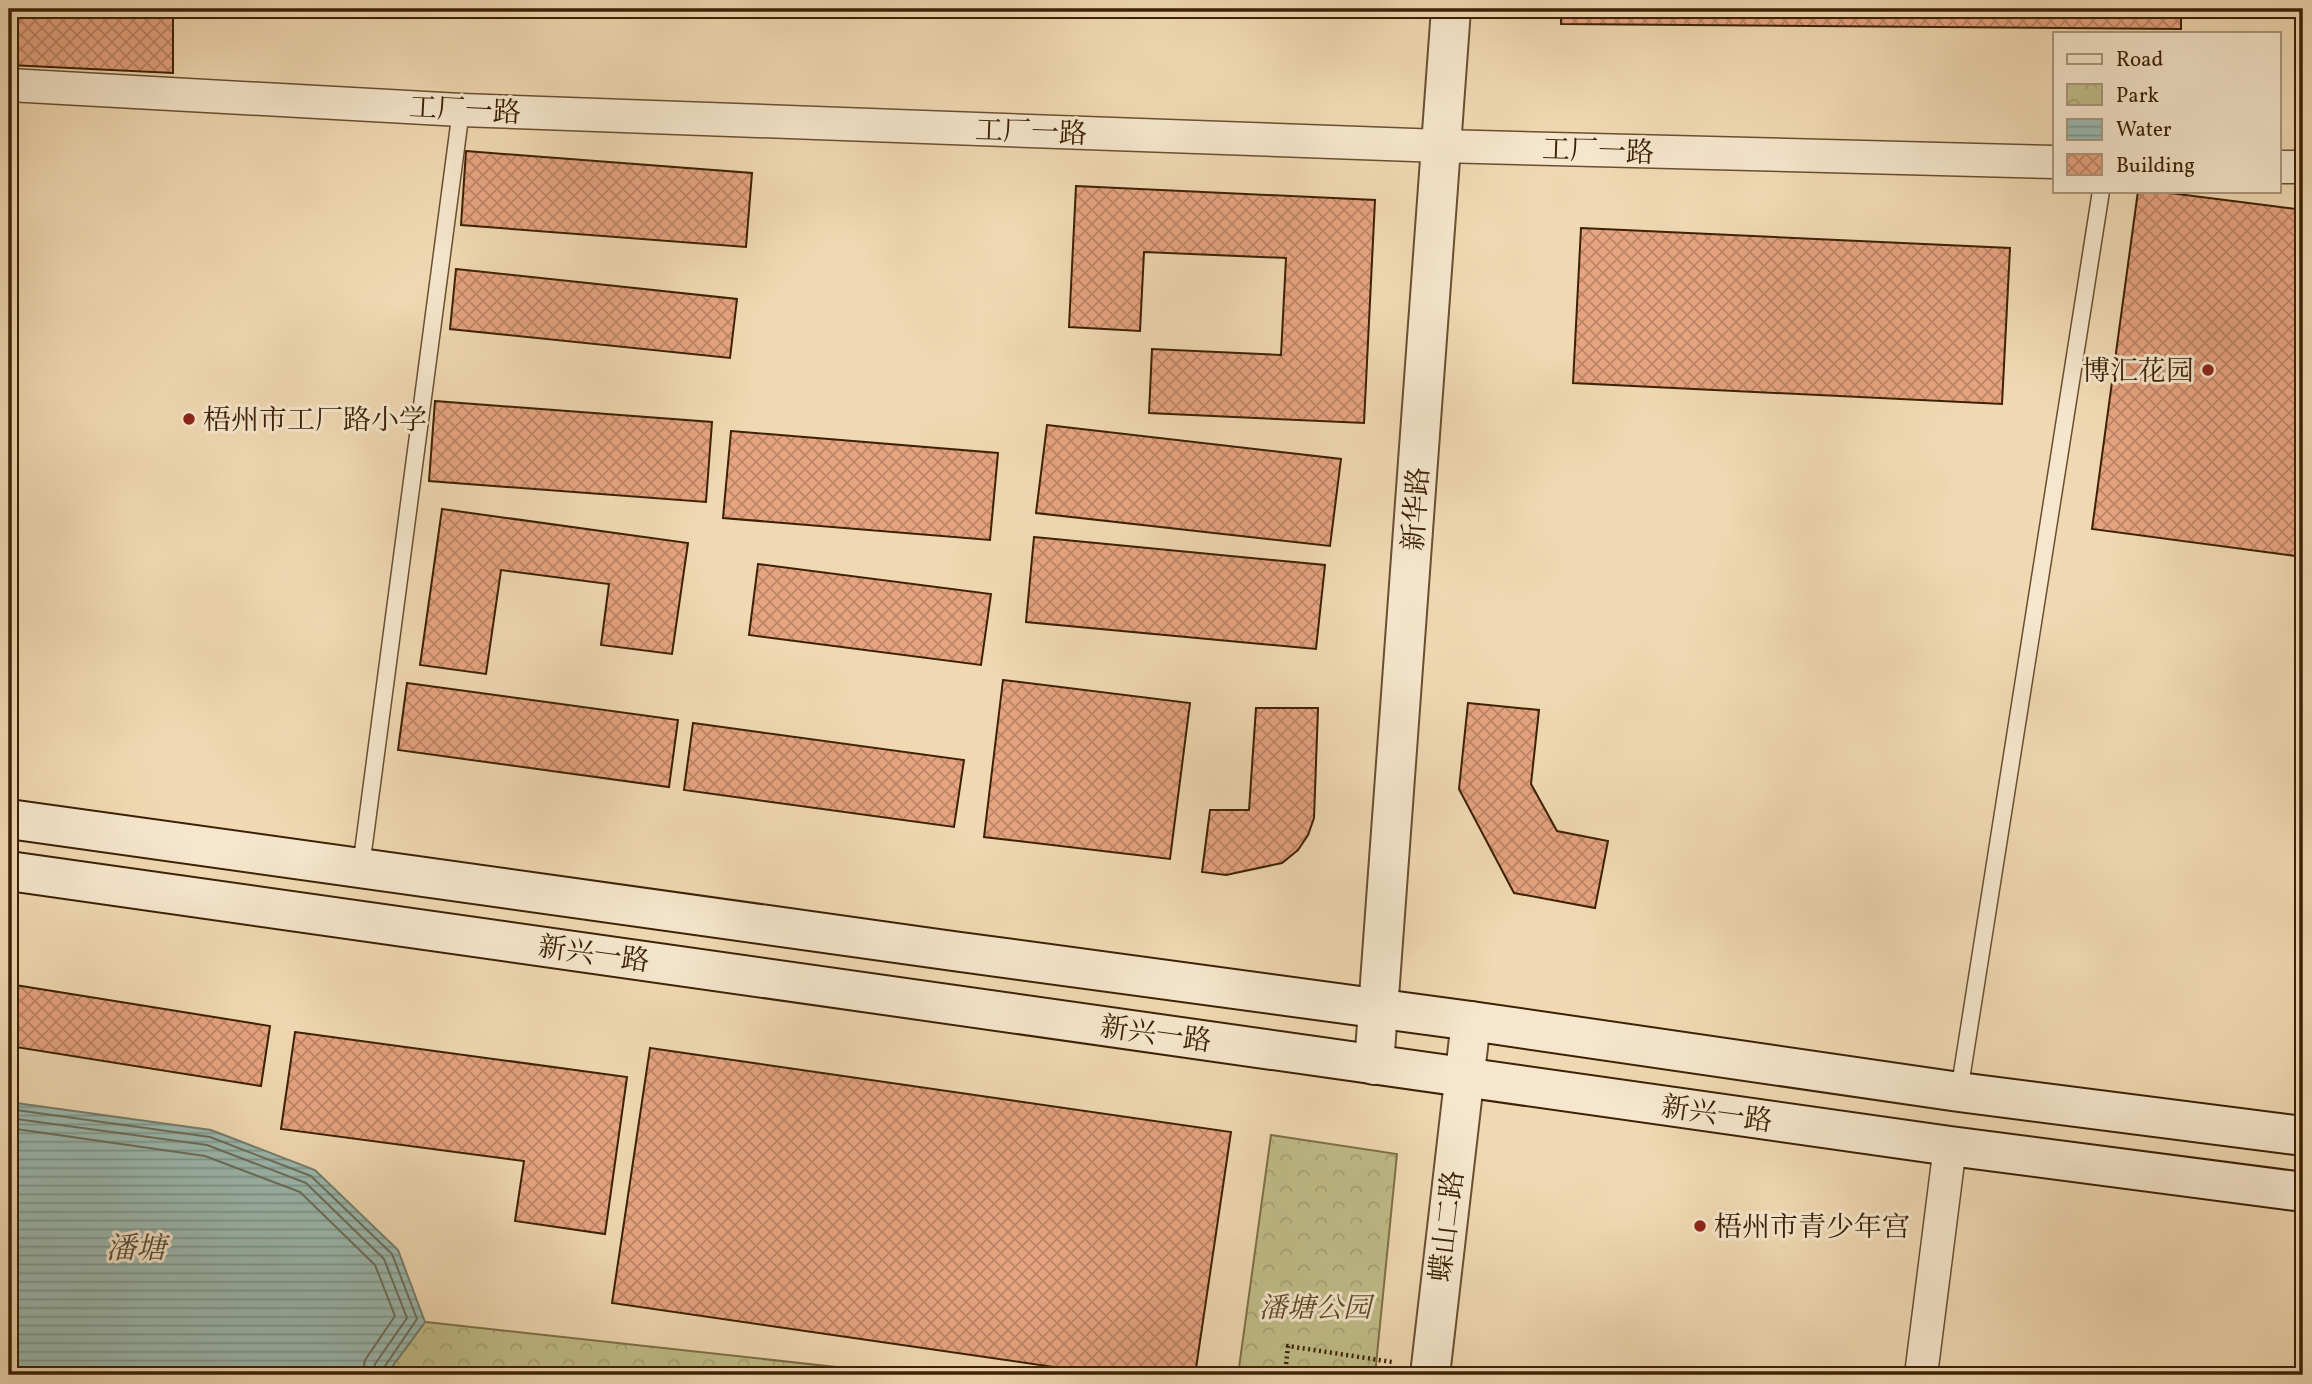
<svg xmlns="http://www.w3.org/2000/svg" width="2312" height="1384" font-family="Vollkorn,'Noto Serif SC',serif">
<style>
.park{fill:url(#park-crowns);stroke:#7e6f46;stroke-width:2}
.water{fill:url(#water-rules);stroke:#757d6c;stroke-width:2}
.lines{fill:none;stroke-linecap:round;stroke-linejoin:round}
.shore{stroke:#6c6e5a;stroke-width:2}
.building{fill:url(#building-cross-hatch);stroke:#3c2104;stroke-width:2}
.service-casing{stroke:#694f30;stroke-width:19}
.minor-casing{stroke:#694f30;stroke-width:35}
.tertiary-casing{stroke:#694f30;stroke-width:42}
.secondary-casing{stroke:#3c2104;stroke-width:42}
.path{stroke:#3c2104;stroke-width:4.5;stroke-dasharray:2 3.5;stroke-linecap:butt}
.service{stroke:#f5e6cd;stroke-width:16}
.minor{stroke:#f5e6cd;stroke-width:32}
.tertiary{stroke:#f5e6cd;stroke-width:38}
.secondary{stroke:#f5e6cd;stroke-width:38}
.poi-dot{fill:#8f2418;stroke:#f5e6cd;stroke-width:2.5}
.labels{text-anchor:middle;stroke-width:6;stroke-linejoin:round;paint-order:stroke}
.street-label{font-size:28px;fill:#3c2104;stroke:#f5e6cd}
.poi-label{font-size:28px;fill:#3c2104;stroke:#f5e6cd;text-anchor:start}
.park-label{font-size:28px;font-style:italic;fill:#5d4825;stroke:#f5e6cd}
.water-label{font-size:30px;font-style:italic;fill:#584f38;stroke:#f5e6cd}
</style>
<defs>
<pattern id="park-crowns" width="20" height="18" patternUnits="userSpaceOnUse" patternTransform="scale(1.75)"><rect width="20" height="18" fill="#c0bd88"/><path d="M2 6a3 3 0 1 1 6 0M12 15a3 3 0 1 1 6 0" fill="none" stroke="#a6a274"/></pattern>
<pattern id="water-rules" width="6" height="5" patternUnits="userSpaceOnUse" patternTransform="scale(1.75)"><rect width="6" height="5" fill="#9bbab1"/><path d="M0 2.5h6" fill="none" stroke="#80978e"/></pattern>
<pattern id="building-cross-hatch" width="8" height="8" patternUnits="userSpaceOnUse" patternTransform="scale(1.75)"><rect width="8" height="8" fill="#e7a481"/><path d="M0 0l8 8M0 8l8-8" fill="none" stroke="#bc8567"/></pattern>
</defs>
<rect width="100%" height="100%" fill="#f0d9b2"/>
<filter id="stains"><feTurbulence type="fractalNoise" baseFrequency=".00286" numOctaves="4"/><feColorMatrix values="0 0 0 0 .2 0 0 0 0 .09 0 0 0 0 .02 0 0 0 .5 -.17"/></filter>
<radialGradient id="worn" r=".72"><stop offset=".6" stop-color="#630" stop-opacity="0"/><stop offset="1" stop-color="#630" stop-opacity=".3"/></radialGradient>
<!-- park -->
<path class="park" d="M1271,1135L1397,1154L1375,1375H1238Z
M425,1322H426L909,1375H386Z"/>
<!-- water -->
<path class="water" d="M9,1102L211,1130L315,1170L398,1250L425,1322L386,1375H9Z"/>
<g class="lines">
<!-- shore -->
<path class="shore" d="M9,1109L210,1137L311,1176L392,1254L417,1319L383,1369L381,1375
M9,1118L207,1145L306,1183L384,1259L407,1318L375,1364L373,1375
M9,1128L205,1156L300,1192L375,1265L395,1316L365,1360L362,1375"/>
</g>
<!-- building -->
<path class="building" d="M9,9H173V73L9,65Z
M1561,9H2181V29L1561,24Z
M466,151L752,173L746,247L461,225Z
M1076,186L1375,200L1364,423L1149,413L1152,349L1281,355L1286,258L1144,252L1140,331L1069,327Z
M2138,191H2154L2303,210V557L2092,529Z
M1581,228L2010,248L2002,404L1573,383Z
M456,269L737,299L730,358L450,329Z
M435,401L712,422L706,502L429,481Z
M1047,425L1341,459L1330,546L1036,513Z
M731,431L998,453L990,540L723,518Z
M442,509L688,543L672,654L601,645L609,584L501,570L486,674L420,665Z
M1034,537L1325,565L1316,649L1026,622Z
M758,564L991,594L981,665L749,635Z
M1003,680L1190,703L1170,859L984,837Z
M407,683L678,720L669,787L398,750Z
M1468,703L1539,710L1531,784L1557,831L1608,841L1595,908L1514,893L1459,789Z
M1256,708H1318L1314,818L1308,835L1298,850L1282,863L1226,875L1202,872L1210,810H1249Z
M693,723L964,760L954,827L684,790Z
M9,984L270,1026L261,1086L9,1046Z
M295,1032L627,1077L605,1234L515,1221L524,1161L281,1129Z
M650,1048L1231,1132L1195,1375H1109L612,1303Z"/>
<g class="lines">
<!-- service casing -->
<g class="service-casing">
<path id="service" d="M361,867L461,110
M1959,1092L2101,191"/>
</g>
<!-- minor casing -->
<g class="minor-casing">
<path id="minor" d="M9,85L461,110L1441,146L2055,162
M2279,167H2303
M1921,1375L1950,1146"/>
</g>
<!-- tertiary casing -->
<g class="tertiary-casing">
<path id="tertiary" d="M1374,1065L1451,9
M1430,1375L1471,1021"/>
</g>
<!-- secondary casing -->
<g class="secondary-casing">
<path id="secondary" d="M9,819L953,951L1471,1021L1959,1092L2303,1136
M9,871L1950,1146L2303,1192"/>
</g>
<!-- path -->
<path class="path" d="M1285,1375L1288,1346L1392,1362"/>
<!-- service -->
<use href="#service" class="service"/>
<!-- minor -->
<use href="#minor" class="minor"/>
<!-- tertiary -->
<use href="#tertiary" class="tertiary"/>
<!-- secondary -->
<use href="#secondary" class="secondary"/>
</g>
<!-- markers -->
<g class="poi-dot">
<circle cx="2208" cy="370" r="7"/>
<circle cx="189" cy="419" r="7"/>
<circle cx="1700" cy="1226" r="7"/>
</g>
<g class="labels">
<!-- street labels -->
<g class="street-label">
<text transform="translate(465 109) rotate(3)" y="10">工厂一路</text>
<text transform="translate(1031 131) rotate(2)" y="10">工厂一路</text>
<text transform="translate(1598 150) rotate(2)" y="10">工厂一路</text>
<text transform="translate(1415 509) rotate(-86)" y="10">新华路</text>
<text transform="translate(594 953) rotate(8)" y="10">新兴一路</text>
<text transform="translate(1156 1033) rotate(8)" y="10">新兴一路</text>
<text transform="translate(1717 1113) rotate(8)" y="10">新兴一路</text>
<text transform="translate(1446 1226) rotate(-83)" y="10">蝶山二路</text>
</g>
<!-- poi labels -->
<g class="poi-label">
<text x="2194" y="380" text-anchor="end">博汇花园</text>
<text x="203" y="429">梧州市工厂路小学</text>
<text x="1714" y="1236">梧州市青少年宫</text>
</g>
<!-- park labels -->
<g class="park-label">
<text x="1315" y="1317">潘塘公园</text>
</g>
<!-- water labels -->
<g class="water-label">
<text x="136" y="1258">潘塘</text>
</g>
</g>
<!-- margin -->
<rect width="2312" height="1384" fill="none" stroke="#f0d9b2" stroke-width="35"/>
<rect x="10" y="10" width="2291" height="1363" fill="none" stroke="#3c2104" stroke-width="3.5"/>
<rect x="18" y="18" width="2277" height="1349" fill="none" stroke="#3c2104" stroke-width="2"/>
<!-- legend -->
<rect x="2053" y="32" width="228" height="161" fill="#f5e6cd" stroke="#ab977d" stroke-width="2"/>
<rect x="2067" y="54" width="35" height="10" fill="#f5e6cd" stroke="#ab977d" stroke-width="2"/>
<text x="2116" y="66" font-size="21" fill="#3c2104">Road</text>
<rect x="2067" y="84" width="35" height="21" fill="url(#park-crowns)" stroke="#ab977d" stroke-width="2"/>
<text x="2116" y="102" font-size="21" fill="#3c2104">Park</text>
<rect x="2067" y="119" width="35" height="21" fill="url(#water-rules)" stroke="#ab977d" stroke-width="2"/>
<text x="2116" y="136" font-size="21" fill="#3c2104">Water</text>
<rect x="2067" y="154" width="35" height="21" fill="url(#building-cross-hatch)" stroke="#ab977d" stroke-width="2"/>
<text x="2116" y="172" font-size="21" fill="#3c2104">Building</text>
<rect width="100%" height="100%" filter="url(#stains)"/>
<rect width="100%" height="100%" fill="url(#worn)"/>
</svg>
